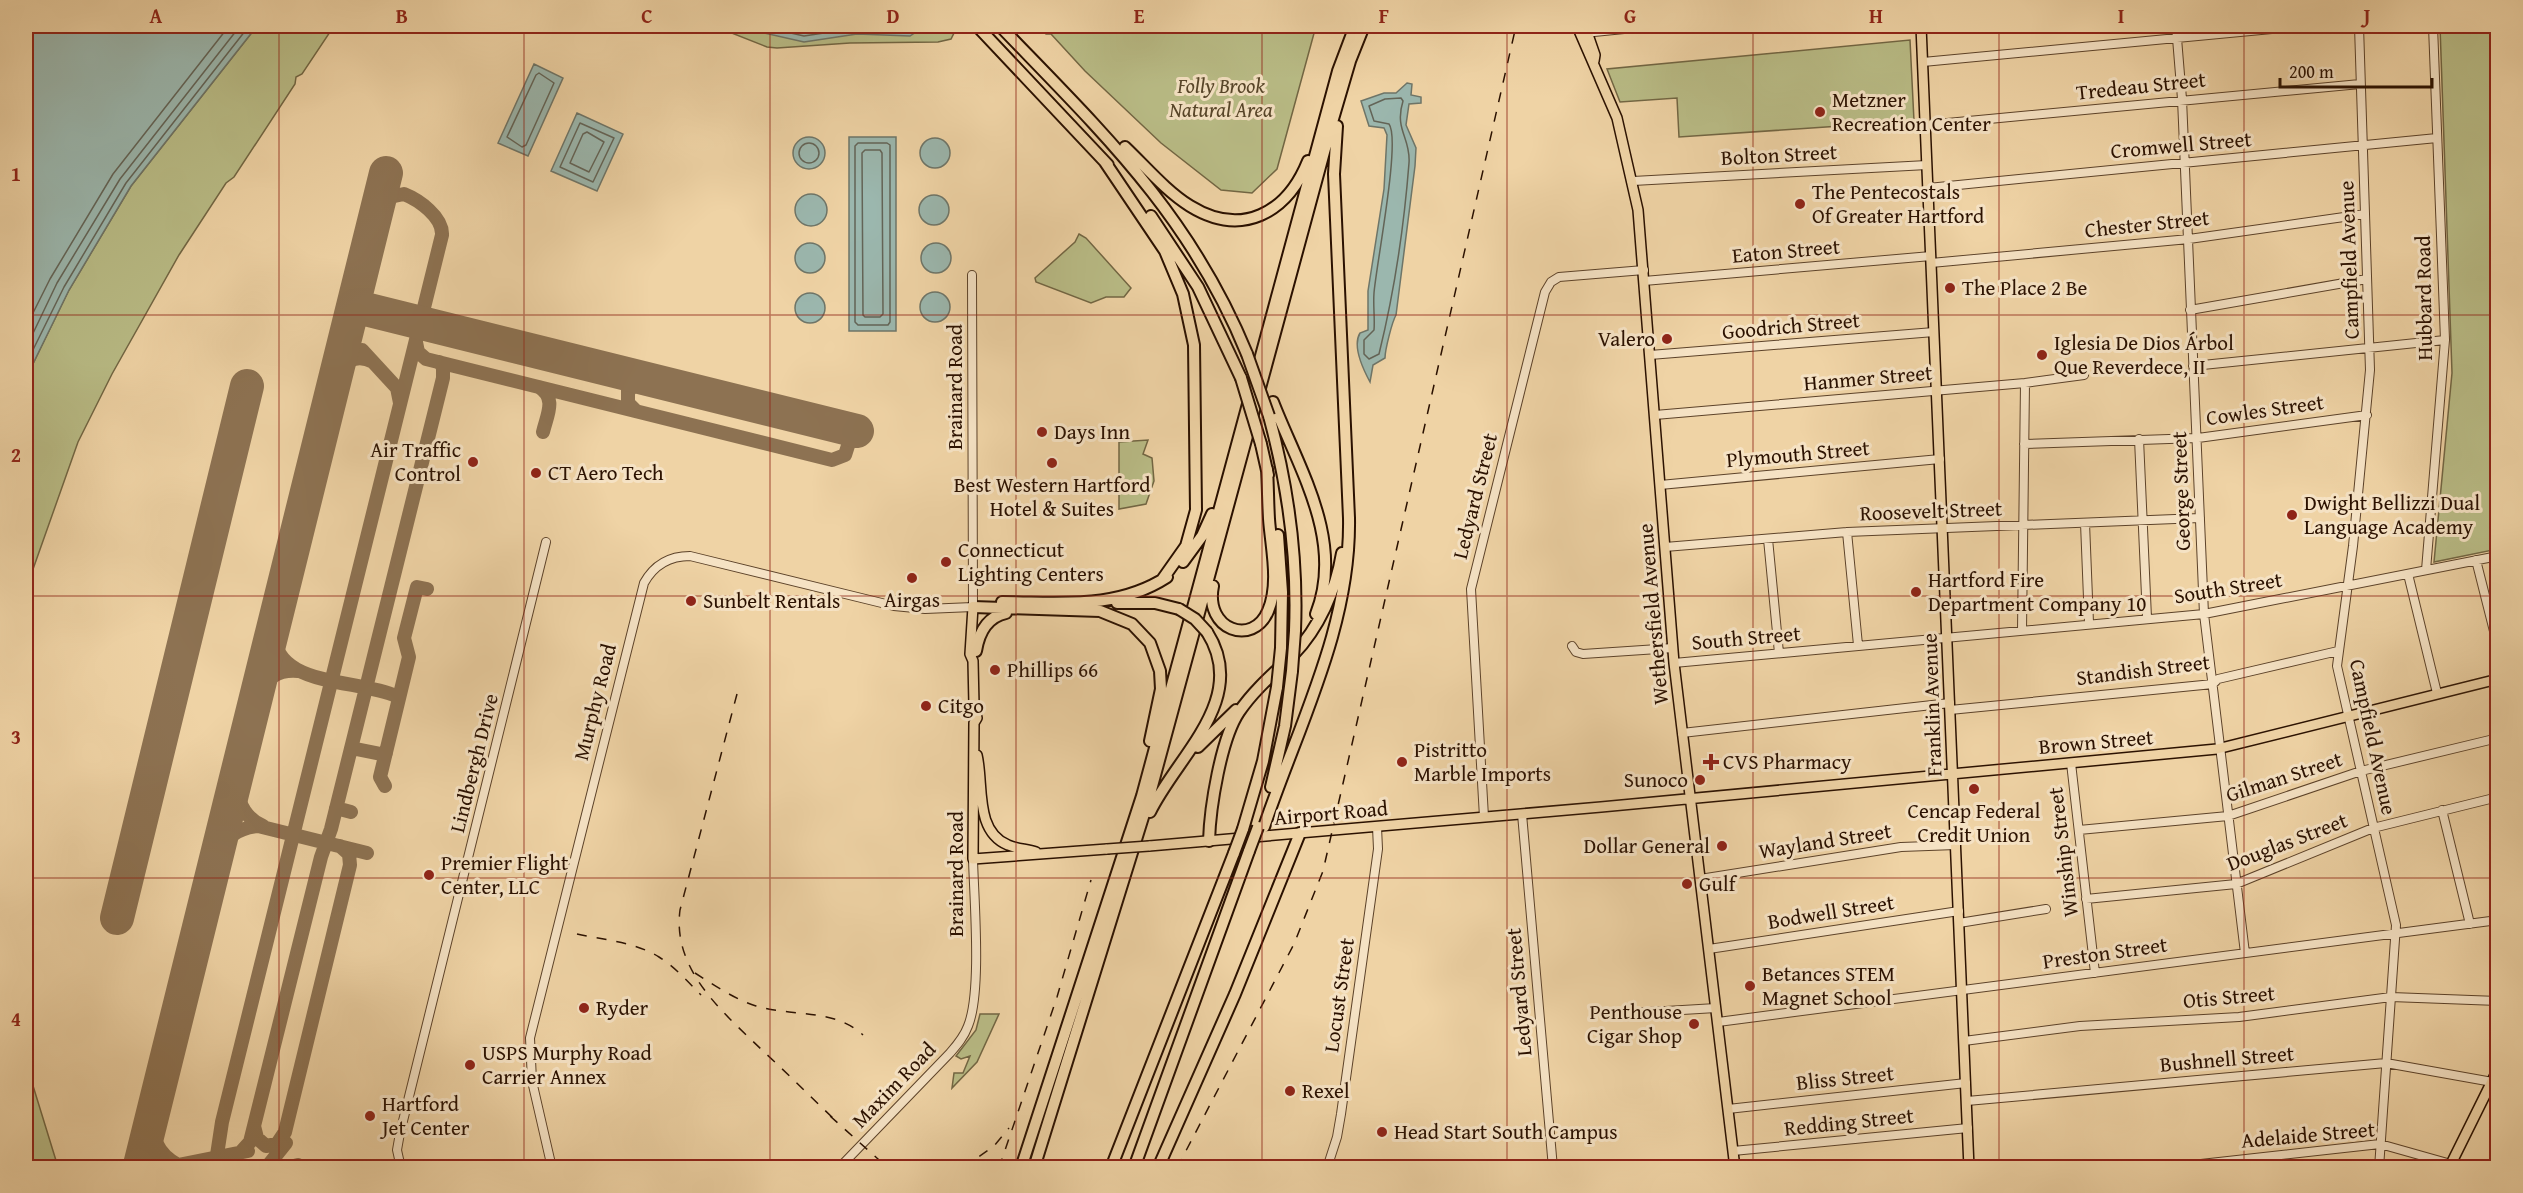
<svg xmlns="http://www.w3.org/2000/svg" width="2523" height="1193" font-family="'Gentium Book Plus',serif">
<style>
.green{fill:#b9bc86;stroke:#726643;stroke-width:1.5}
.water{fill:#9bb7ae;stroke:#6e7568;stroke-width:1.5}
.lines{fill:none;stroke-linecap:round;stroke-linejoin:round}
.shore{stroke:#636457;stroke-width:1.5}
.taxiway{stroke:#8d7252;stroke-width:14}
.runway{stroke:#8d7252;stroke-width:34}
.minor-casing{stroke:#5c4229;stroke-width:10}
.major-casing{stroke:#2b1100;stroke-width:12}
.highway-casing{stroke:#2b1100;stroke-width:14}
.minor{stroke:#f5e2c4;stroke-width:8}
.major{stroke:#efd3a5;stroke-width:9}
.highway{stroke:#efd3a5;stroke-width:10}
.rail{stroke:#2b1100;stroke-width:1.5;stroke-dasharray:10 10;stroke-linecap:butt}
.major-bridge-casing{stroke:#2b1100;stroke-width:12;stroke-linecap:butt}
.highway-bridge-casing{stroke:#2b1100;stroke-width:14;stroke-linecap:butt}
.major-bridge{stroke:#efd3a5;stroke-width:9}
.highway-bridge{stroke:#efd3a5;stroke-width:10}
.grid{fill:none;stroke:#8f2418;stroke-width:1.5;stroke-opacity:0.55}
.poi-dot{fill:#8f2418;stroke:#f5e2c4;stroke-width:2}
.labels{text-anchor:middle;stroke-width:6;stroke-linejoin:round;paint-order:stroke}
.park-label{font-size:21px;font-style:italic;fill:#564428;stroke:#f5e2c4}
.street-label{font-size:21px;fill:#2b1100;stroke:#f5e2c4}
.poi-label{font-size:21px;fill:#2b1100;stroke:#f5e2c4;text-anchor:start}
.neatline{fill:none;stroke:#8f2418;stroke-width:2}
.grid-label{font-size:20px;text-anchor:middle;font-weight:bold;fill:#8f2418}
</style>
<rect width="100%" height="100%" fill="#efd3a5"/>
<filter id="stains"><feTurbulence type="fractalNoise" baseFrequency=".00333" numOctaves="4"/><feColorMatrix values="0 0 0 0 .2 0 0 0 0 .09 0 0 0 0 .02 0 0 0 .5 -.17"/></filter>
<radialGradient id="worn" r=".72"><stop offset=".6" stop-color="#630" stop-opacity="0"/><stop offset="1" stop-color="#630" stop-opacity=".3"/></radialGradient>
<!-- green -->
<path class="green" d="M257,26H334L302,74L296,77L295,84L234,177L226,183L179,255L112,374L78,442L26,589V378L69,290L131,186Z
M714,26H948L954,33L951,39L938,42L850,43L777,48L767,47Z
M1029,26H1316L1277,169L1252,193L1221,190L1161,143L1085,71L1051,34H1046L1041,29L1033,30Z
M2440,26H2497L2498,549L2434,562L2452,373Z
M1910,40L1914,121L1679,137L1677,98L1620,102L1607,69Z
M1079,234L1086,238L1131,288L1124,297H1106L1091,303L1036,282L1035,278L1075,242Z
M1148,440L1143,454L1152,458L1154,481L1146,504L1119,509V442Z
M980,1014H999L977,1062L952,1088L954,1073H963L970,1056L961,1059L956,1056L976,1030Z
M26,1063L58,1167L26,1166Z"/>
<!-- water -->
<path class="water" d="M26,26H257L131,186L69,290L26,378Z
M733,26H918L916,32L910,36L857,34L804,42Z
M534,64L563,78L528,156L498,143Z
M1407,83L1412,84L1411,95L1421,97V103L1409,104L1406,125L1416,148L1415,166L1396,315C1392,322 1385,350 1385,358L1373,365L1370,382C1363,369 1352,346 1360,333L1368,330V291L1384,189L1387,135L1384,128L1369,126L1361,101L1384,93H1396Z
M577,113L623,134L597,191L551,171Z
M849,137H896V331H849Z
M793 153a16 16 0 1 1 32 0a16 16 0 1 1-32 0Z
M920 153a15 15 0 1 1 30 0a15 15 0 1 1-30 0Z
M795 210a16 16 0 1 1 32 0a16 16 0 1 1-32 0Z
M919 210a15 15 0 1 1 30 0a15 15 0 1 1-30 0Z
M795 258a15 15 0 1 1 30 0a15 15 0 1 1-30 0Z
M921 258a15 15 0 1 1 30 0a15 15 0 1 1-30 0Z
M920 307a15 15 0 1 1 30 0a15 15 0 1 1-30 0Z
M795 308a15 15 0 1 1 30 0a15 15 0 1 1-30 0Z"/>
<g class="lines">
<!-- shore -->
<path class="shore" d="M760,26L804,36L857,28L908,30L912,26
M539,73L554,83L526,145L522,147L507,137L536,75Z
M1401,98L1403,101C1394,130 1411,138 1409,163C1404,227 1394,293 1379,354L1369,359L1364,354V340L1374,330C1375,318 1373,306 1374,293C1376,266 1401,140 1389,124L1374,121L1369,106L1385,99Z
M580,123L614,138L593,182L560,167Z
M587,132L604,142L589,172L570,163L583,134Z
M858,143H887L890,145V322L888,325H858L855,322V146Z
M799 153a10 10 0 1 1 20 0a10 10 0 1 1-20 0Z
M865,150H880L882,153L883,314L880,317H865L863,315L862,153Z
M26,327L50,279L113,174L229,26
M26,348L57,283L120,179L240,26
M26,364L64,287L126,183L249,26"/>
<!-- taxiway -->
<path class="taxiway" d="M416,342L418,352L426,359L832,460L845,455L853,430
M362,350L397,388L400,403
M615,370L628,385V403L636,411
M335,379C342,363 355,352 373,362
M539,387C557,398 547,415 543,432
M628,392L635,383L650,379
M274,626C268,688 355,678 396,696
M256,696C266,679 277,669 298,671
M351,748L381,754L386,753
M236,777C236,798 242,817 263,826
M385,786L380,777L409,657L404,638L417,587L427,589
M336,808L351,812
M217,856C225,838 237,828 258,826L367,853
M153,1114C151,1137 157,1154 178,1165L248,1151
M254,1126L257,1138L266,1146L277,1144L285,1132L350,865L349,854L340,846
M240,1153L250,1142L321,857L331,829L443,378V367L439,362
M215,1168L222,1122L442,235C443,217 419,200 404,194L385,198L376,215
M266,1168L286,1143
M286,1168L298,1165"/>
<!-- runway -->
<path class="runway" d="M353,306L857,431
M117,918L247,386
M140,1165L386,173"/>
<!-- minor casing -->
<g class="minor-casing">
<path id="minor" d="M2176,26L2182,99L2204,614L2245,953
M2359,26L2370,370L2353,546L2337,666L2396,925L2379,1168
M1584,33L1654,26
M1923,62L2305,26
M1926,125L2360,84
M1633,181L1927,165
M1928,188L2437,138
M1931,263L2189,239L2365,214
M1644,281L1931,256
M2190,310L2367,279
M1650,355L1934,332
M2193,366L2445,340
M1655,415L2025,383L2084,375
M2139,439L2147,618
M2024,444L2198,438L2367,415
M1660,485L1940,459
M2085,523L2089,623
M1847,532L1858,645
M1768,539L1779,653
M1665,547L1847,532L2200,518
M2476,560L2498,647
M2426,570L2445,340L2433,26
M2408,574L2437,693
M2022,630L2025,383
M1572,646L1576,652L1583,654L1673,648
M1674,663L2204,614L2498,556
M1950,710L2213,684L2218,679L2338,651
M1682,733L1950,703
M2071,763L2095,973
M2442,810L2470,924
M1522,814L1553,1168
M1484,817L1471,589L1545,292L1551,282L1559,277L1644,270
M2079,830L2228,816L2361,771L2498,738
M1700,879L1901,847L1956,845
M2086,899L2236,884L2373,828L2498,797
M1959,923L2046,909
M1709,949L1959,911
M1632,1013L1716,1008
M1718,1022L2498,920
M1964,1041L2080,1026L2239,1017L2391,997L2498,1001
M1967,1101L2386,1063L2498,1083
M1728,1109L1966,1083
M1733,1151L1968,1128
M401,1168L397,1150L400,1133L546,542
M552,1168L532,1081L530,1038L644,583C654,565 670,556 690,556L894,606L925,609L973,607L972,275
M839,1168L950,1053C957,1045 964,1037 968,1026C982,992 974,899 973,859
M1327,1168L1337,1137L1341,1114L1378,849L1377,827
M2165,1168L2380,1144L2451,1164H2498"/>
</g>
<!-- major casing -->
<g class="major-casing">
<path id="major" d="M1577,26L1617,118L1638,210L1674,663L1735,1168
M1585,26L1595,55L1594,61
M1921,26L1969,1168
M973,607L970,654L973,661L974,705L977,718L974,723L973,859L1107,849
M977,755C984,784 974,831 1008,845C1017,849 1027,849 1036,852
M1149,846L1601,807L2217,749L2498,679
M2449,1168L2498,1069"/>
</g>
<!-- highway casing -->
<g class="highway-casing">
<path id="highway" d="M977,26L1108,165
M1000,26C1101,131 1190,214 1247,354
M1125,147C1146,167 1166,191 1190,206C1242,238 1287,213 1308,161
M1105,162L1165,251L1183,294L1194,345L1196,510L1186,546L1162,580
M1151,216L1198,287L1241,378
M1273,402C1299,469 1345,541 1316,614
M1269,416C1288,486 1298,558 1295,631
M1261,444L1268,475
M1278,535L1282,592L1281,648
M1183,562L1202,536L1212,514
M1213,586C1204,630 1253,647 1268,611C1280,583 1271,548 1269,519C1268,502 1268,485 1267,469
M1002,602C1061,602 1116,610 1167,577
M1117,603H1155L1179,609
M973,607L1100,611L1132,624L1150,643L1160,671L1161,689L1150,741
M976,651C979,632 987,617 1006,613
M1198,747L1236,710
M1271,787L1285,726L1292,671
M1150,812C1177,756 1250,699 1207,632
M1264,827C1298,726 1351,627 1349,518L1334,174L1337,126
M1243,829L1263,761L1277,687
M1209,841C1210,807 1221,739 1239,712C1254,690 1274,673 1293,655C1319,628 1336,590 1342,553
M1021,1168L1142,796L1338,71L1355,26
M1034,1168L1148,801L1333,119L1350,61L1364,26
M1111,1168L1234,853
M1134,1168L1249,851
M1158,1168L1235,994L1300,833"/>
</g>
<!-- minor -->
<use href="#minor" class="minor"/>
<!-- major -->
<use href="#major" class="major"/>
<!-- highway -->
<use href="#highway" class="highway"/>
<!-- rail -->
<path class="rail" d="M737,694L680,910C672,971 724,1013 763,1051C788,1074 812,1098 836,1121
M577,934C604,940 635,942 659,957C675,967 688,982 701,995
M695,973C714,985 734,999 756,1006C792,1017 834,1008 863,1035
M830,1116L888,1168
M963,1168L994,1146L1009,1128
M999,1168L1057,997L1091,880
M1177,1168L1294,944L1323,871L1516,26"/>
<!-- major-bridge casing -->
<g class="major-bridge-casing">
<path id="major-bridge" d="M1107,849L1149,846"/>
</g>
<!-- highway-bridge casing -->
<g class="highway-bridge-casing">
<path id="highway-bridge" d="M1247,354L1269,416
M1241,378L1261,444
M1179,609L1195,619L1207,632
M1292,671L1295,631
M1277,687L1281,648
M1249,851L1258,827
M1234,853L1243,829"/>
</g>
<!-- major-bridge -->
<use href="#major-bridge" class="major-bridge"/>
<!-- highway-bridge -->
<use href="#highway-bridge" class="highway-bridge"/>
</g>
<!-- grid -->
<path class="grid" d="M279,26V1168M524,26V1168M770,26V1168M1016,26V1168M1262,26V1168M1507,26V1168M1753,26V1168M1999,26V1168M2244,26V1168M26,315H2498M26,596H2498M26,878H2498"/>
<!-- markers -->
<g class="poi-dot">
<circle cx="1820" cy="112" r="6"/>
<circle cx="1800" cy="204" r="6"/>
<circle cx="1950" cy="288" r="6"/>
<circle cx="1667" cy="339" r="6"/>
<circle cx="2042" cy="355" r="6"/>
<circle cx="1042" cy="432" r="6"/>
<circle cx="473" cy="462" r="6"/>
<circle cx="1052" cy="463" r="6"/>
<circle cx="536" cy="473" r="6"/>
<circle cx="2292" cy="515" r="6"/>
<circle cx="946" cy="562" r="6"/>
<circle cx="912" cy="578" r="6"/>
<circle cx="1916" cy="592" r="6"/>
<circle cx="691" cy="601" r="6"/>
<circle cx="995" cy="670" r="6"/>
<circle cx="926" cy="706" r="6"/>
<circle cx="1402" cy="762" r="6"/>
<path d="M1708 753h6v6h6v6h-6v6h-6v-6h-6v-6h6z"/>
<circle cx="1700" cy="780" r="6"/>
<circle cx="1974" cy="789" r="6"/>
<circle cx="1722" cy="846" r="6"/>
<circle cx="429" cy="875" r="6"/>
<circle cx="1687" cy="884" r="6"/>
<circle cx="1750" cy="986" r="6"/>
<circle cx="584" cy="1008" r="6"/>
<circle cx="1694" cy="1024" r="6"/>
<circle cx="470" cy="1065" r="6"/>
<circle cx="1290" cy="1091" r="6"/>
<circle cx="370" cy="1116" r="6"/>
<circle cx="1382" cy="1132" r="6"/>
</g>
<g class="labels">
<!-- park labels -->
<g class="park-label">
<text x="1221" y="93">Folly Brook<tspan x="1221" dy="24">Natural Area</tspan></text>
</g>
<!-- street labels -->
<g class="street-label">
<text transform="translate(2141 86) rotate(-6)" y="7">Tredeau Street</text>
<text transform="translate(2181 145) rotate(-5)" y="7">Cromwell Street</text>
<text transform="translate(1779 155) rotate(-3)" y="7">Bolton Street</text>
<text transform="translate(2147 224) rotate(-6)" y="7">Chester Street</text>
<text transform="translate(1786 251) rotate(-5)" y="7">Eaton Street</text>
<text transform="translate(2349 260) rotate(-92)" y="7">Campfield Avenue</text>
<text transform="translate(2424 298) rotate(-91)" y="7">Hubbard Road</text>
<text transform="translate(1791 326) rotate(-5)" y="7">Goodrich Street</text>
<text transform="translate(1868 378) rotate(-5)" y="7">Hanmer Street</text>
<text transform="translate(955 387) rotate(-90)" y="7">Brainard Road</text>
<text transform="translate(2265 410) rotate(-8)" y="7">Cowles Street</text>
<text transform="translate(1798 454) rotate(-5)" y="7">Plymouth Street</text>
<text transform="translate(2181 491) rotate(-92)" y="7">George Street</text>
<text transform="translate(1475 496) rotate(-76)" y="7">Ledyard Street</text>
<text transform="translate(1931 511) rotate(-2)" y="7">Roosevelt Street</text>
<text transform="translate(2228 588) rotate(-9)" y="7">South Street</text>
<text transform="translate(1653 614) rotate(-95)" y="7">Wethersfield Avenue</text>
<text transform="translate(1746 638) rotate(-5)" y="7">South Street</text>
<text transform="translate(2143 670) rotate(-7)" y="7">Standish Street</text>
<text transform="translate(595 702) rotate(-76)" y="7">Murphy Road</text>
<text transform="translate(1932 705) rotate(-92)" y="7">Franklin Avenue</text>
<text transform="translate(2373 737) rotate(78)" y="7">Campfield Avenue</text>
<text transform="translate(2096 742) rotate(-5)" y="7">Brown Street</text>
<text transform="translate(474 763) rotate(-76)" y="7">Lindbergh Drive</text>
<text transform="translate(2284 777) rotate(-18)" y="7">Gilman Street</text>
<text transform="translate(1331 813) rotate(-5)" y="7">Airport Road</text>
<text transform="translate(1825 841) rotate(-9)" y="7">Wayland Street</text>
<text transform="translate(2287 842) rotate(-21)" y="7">Douglas Street</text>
<text transform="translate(2063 852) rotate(-97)" y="7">Winship Street</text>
<text transform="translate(956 874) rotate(-90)" y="7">Brainard Road</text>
<text transform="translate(1831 912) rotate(-9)" y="7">Bodwell Street</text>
<text transform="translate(2105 953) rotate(-8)" y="7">Preston Street</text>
<text transform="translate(1519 992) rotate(-95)" y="7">Ledyard Street</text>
<text transform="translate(1339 995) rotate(-82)" y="7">Locust Street</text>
<text transform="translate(2229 997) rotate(-5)" y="7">Otis Street</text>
<text transform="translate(2227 1059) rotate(-5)" y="7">Bushnell Street</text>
<text transform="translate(1845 1078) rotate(-6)" y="7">Bliss Street</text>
<text transform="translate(894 1085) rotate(-46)" y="7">Maxim Road</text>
<text transform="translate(1849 1122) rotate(-6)" y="7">Redding Street</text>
<text transform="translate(2308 1135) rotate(-5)" y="7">Adelaide Street</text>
</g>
<!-- poi labels -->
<g class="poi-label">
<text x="1832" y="107">Metzner<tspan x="1832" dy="24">Recreation Center</tspan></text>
<text x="1812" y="199">The Pentecostals<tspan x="1812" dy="24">Of Greater Hartford</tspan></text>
<text x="1962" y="295">The Place 2 Be</text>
<text x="1655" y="346" text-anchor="end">Valero</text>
<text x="2054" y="350">Iglesia De Dios Árbol<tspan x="2054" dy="24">Que Reverdece, II</tspan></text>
<text x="1054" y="439">Days Inn</text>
<text x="461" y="457" text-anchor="end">Air Traffic<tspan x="461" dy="24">Control</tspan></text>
<text x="548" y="480">CT Aero Tech</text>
<text x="1052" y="492" text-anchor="middle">Best Western Hartford<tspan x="1052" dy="24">Hotel &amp; Suites</tspan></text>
<text x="2304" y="510">Dwight Bellizzi Dual<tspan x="2304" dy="24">Language Academy</tspan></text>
<text x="958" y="557">Connecticut<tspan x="958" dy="24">Lighting Centers</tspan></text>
<text x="1928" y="587">Hartford Fire<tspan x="1928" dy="24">Department Company 10</tspan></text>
<text x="912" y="607" text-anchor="middle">Airgas</text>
<text x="703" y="608">Sunbelt Rentals</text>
<text x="1007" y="677">Phillips 66</text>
<text x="938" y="713">Citgo</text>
<text x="1414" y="757">Pistritto<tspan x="1414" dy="24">Marble Imports</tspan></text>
<text x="1723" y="769">CVS Pharmacy</text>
<text x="1688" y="787" text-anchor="end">Sunoco</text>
<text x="1974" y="818" text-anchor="middle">Cencap Federal<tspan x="1974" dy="24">Credit Union</tspan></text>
<text x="1710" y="853" text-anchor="end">Dollar General</text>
<text x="441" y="870">Premier Flight<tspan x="441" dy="24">Center, LLC</tspan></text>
<text x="1699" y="891">Gulf</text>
<text x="1762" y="981">Betances STEM<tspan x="1762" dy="24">Magnet School</tspan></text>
<text x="596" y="1015">Ryder</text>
<text x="1682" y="1019" text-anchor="end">Penthouse<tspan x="1682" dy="24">Cigar Shop</tspan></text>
<text x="482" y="1060">USPS Murphy Road<tspan x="482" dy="24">Carrier Annex</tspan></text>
<text x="1302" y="1098">Rexel</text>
<text x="382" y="1111">Hartford<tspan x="382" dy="24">Jet Center</tspan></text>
<text x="1394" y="1139">Head Start South Campus</text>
</g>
</g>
<!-- margin -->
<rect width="2523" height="1193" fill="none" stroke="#efd3a5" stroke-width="66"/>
<!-- scale -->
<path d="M2280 78v9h152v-9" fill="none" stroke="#2b1100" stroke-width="3"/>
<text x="2289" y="78" font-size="18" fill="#2b1100" stroke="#f5e2c4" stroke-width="4.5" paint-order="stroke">200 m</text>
<rect x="33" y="33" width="2457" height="1127" class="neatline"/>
<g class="grid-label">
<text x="156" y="23">A</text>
<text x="402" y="23">B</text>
<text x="647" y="23">C</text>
<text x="893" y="23">D</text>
<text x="1139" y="23">E</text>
<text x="1384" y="23">F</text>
<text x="1630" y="23">G</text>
<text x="1876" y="23">H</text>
<text x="2121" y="23">I</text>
<text x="2367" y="23">J</text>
<text x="16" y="181">1</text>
<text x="16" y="462">2</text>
<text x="16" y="744">3</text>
<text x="16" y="1026">4</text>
</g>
<rect width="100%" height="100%" filter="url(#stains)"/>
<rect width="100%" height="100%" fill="url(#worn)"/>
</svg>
